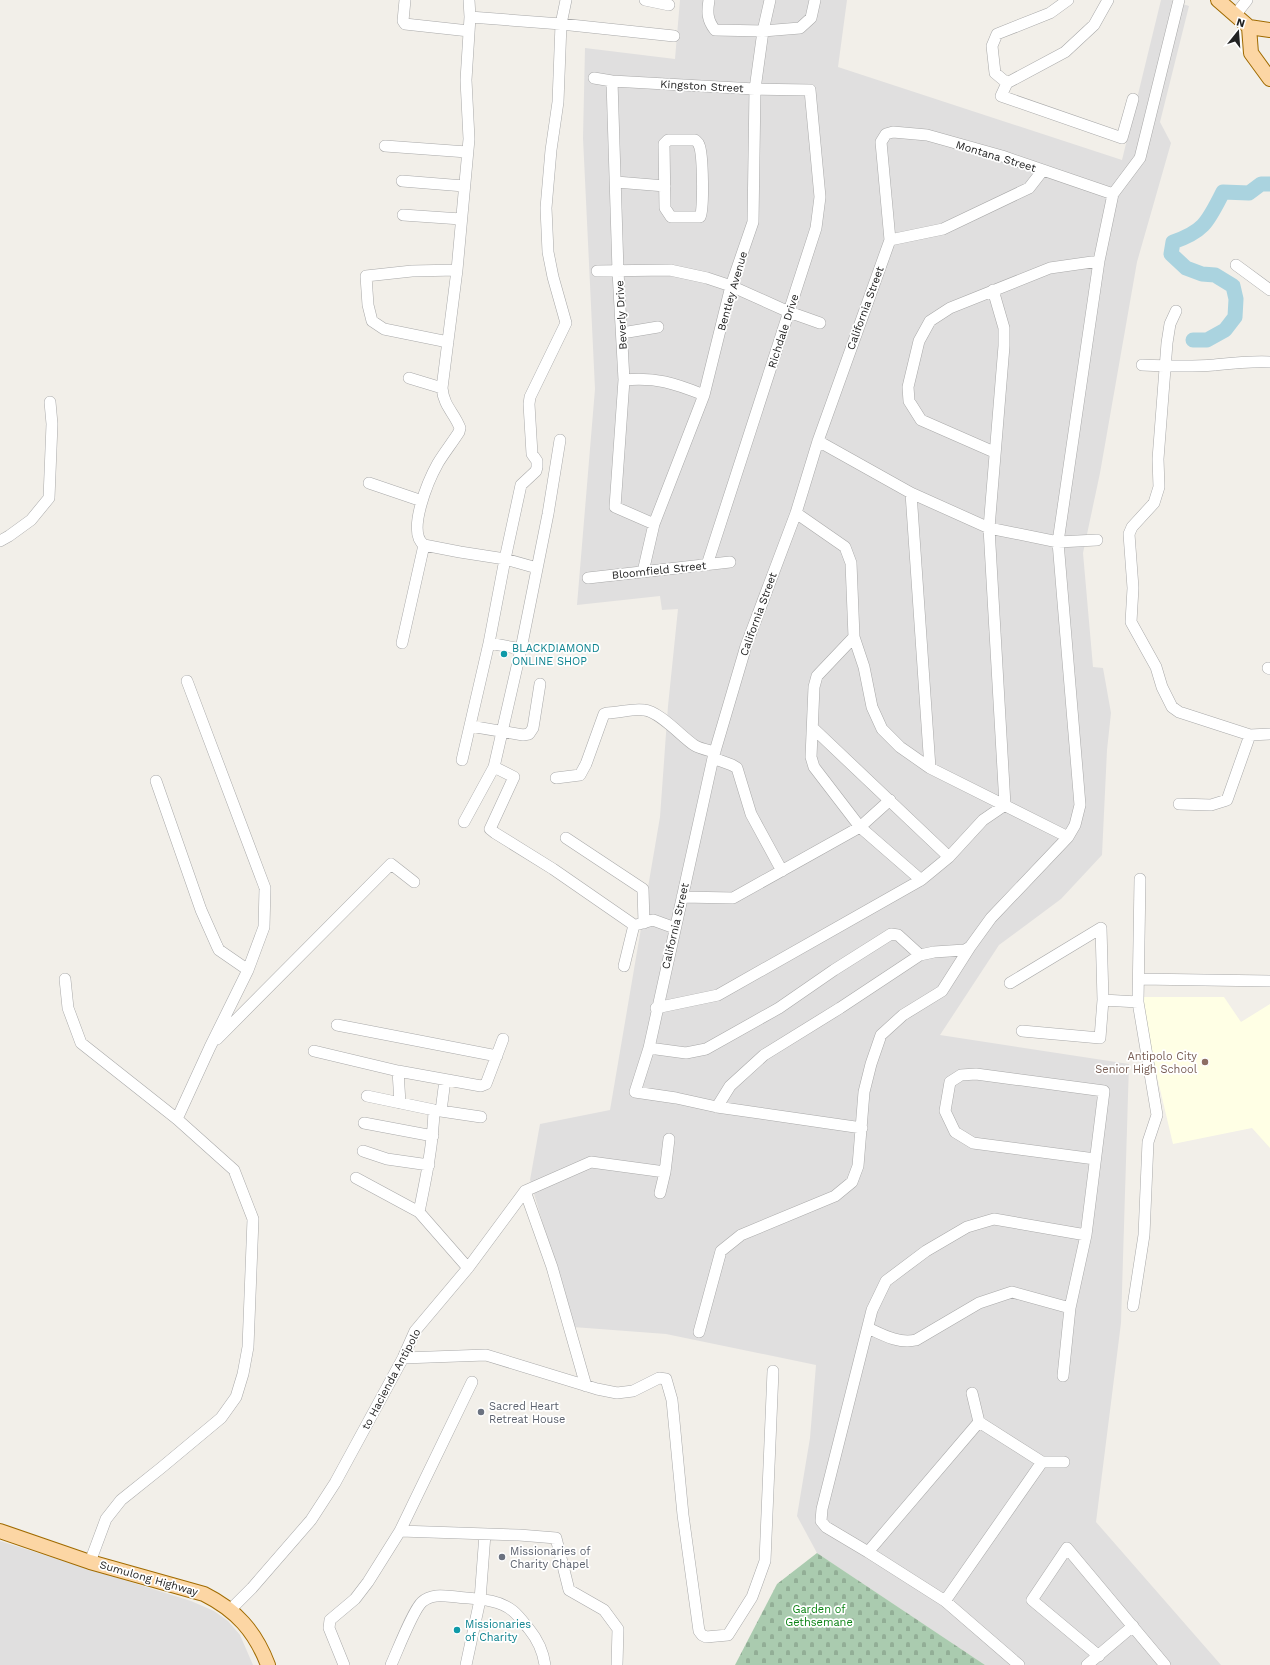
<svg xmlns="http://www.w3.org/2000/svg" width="1270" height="1665" font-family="'Work Sans',sans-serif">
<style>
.residential{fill:#e0dfdf}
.education{fill:#ffffe5}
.cemetery{fill:url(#cemetery-stones)}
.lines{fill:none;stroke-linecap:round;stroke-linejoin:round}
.river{stroke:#aad3df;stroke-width:15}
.minor-casing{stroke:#a9a9a9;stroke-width:12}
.major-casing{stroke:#a06b00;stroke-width:16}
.minor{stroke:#fff;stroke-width:11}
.major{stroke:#fcd6a4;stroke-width:14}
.culture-dot{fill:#0f9aa8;stroke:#fff;stroke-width:1.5}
.education-dot{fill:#8d6e63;stroke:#fff;stroke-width:1.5}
.worship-dot{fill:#6b7280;stroke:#fff;stroke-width:1.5}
.labels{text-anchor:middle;stroke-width:3.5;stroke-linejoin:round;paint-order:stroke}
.street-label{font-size:11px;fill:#222;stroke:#fff}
.culture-label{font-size:11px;fill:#0d838f;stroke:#fff;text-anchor:start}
.education-label{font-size:11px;fill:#785e54;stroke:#fff;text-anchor:end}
.worship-label{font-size:11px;fill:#5b616d;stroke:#fff;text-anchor:start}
.park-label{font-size:11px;fill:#0c8416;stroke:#fff}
</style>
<defs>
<pattern id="cemetery-stones" width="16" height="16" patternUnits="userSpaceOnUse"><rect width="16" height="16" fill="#aacbaf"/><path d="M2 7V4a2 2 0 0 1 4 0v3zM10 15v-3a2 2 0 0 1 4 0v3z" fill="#92ae96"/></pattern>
</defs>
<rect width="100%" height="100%" fill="#f2efe9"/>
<!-- residential -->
<path class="residential" d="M680,0H847L838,67L1122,160L1161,0H1171L1189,6L1160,122L1171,143L1137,262L1100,473L1083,553L1093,667L1103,668L1111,713L1107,750L1102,855L1061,899L999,945L940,1035L1129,1064L1121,1323L1096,1522L1221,1665H985L817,1553L797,1516L810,1438L816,1365L666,1334L573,1327L530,1180L540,1124L610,1110L660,817L668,706L678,609L662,610L660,596L577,605L595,389L583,138L585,48L675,59Z
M0,1541L191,1601L214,1611L228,1621L240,1635L253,1665H0Z"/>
<!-- education -->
<path class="education" d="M1143,997H1224L1241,1022L1270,1004V1148L1252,1128L1173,1144L1140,1005Z"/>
<!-- cemetery -->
<path class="cemetery" d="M817,1553L985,1665H735L777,1584Z"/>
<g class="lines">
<!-- river -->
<path class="river" d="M1193,340H1207L1225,330L1235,317L1236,299L1233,286L1215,275L1202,274L1186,268L1171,254L1173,242C1205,231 1208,221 1223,192L1249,193L1261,184H1270"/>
<!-- minor casing -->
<g class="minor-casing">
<path id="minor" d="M405,0L403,21L405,24L469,31
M469,0L470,17L466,80L469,139L457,270L442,388C444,407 454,412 460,428L459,432C452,443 444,453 438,463C429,479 406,532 424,545L460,552L505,559L537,568
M645,0L669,5
M709,0C707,12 707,20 715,30L763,31L800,28L811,18L815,0
M1108,0L1094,25L1065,52L1007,83L1001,96L1122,138L1133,99
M1236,14L1247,0
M470,17L561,24L674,36
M594,78L612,81L755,89L810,90L820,197L816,228L707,565
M612,81L618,271L624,380L615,507L654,524
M1007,83L995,73L992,46L997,34L1050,13L1068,0
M668,140H695C697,142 698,142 699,145C703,153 704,211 700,217H671L665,208L664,144Z
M385,146L467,152
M402,181L464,186
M616,182L665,186
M403,215L461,219
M890,240L943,229L1029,188L1043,170
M1236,265L1270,290
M597,271L670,270L707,278L731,286L789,312L820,323
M1176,311L1170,324L1167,343L1158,459L1159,487L1154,503L1132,527L1129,534L1133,588L1131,622L1156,667L1162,687L1172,707L1179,712L1250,735L1270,734
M622,333L658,327
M448,342L384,329L372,321L368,305L366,276L412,271L457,270
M1142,365C1166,366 1190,367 1214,365C1233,363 1251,361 1270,362
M409,378L442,388
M624,380C656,377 674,383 704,395
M818,441L911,493L989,528L1058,542L1097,540
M994,452L921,420L909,401L908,387L919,341L930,321L950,308L1050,268L1099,261
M369,483L422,501
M911,493L930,768
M796,513L845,547L851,563L854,637L864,667L872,707L882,729L900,747L930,768L1068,837
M0,541L9,536L31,520L49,498L52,424L50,402
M643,572L654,524L704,395L731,286L753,222L755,89L763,31L770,0
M588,578L730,562
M854,637L817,676L814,687L811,757L814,767L860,827L921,880
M402,643L424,545
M489,643L521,649L548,514L560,440
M1268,668L1270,669
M470,726L523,735L529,734L533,728L540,684
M813,728L949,857
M713,758L732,765L737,768L751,814L782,871
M462,760L489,643L505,559L521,485L536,471L537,467V461L532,454L529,404L530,397L566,323L553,277L548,252L546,208L551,150L558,102L561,24L566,0
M494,767L514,777L490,829L495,833L553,869L634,925L624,966
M556,778L580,775L586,764L604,714L607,713C619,713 633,708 644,710C659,711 682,737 694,745C700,749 708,750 715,752
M156,781L201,910L217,946L219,950L248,970
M1179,804L1211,805L1227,800L1250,735
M464,822L494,767L521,649
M566,838L643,889L644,923
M682,897L733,898L860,827L890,800
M639,924L653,920L675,928
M65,979L68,1008L81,1043L177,1119L234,1170L253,1219L248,1347L243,1374L236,1397L221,1418L161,1468L121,1500L106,1519L90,1562
M1139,979L1270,981
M1010,983L1101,928L1103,1000L1100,1038L1022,1031
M1103,1000L1138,1002
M656,1008L718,995L921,880L949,857L983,820L1005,805L989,528L1004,346V328L993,290
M337,1025L497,1056
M217,1039L391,864L414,882
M649,1048L686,1053L706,1049L779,1008L834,970L891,934L898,935L920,955
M314,1051L398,1071L481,1086L486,1084L503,1039
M398,1071L400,1103
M367,1096L434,1110L481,1117
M717,1107L730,1086L764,1055L840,1008L920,955L934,952L965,950L970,947L991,918L1068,837L1075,825L1080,805L1058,542L1099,261L1113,194L1140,158L1179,0
M441,1111L445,1080
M177,1119L210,1047L248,970L264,927L265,888L187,681
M364,1123L433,1136
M862,1128L717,1107L676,1098L635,1092L649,1048L713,758L746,646L796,513L818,441L890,240L881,142L886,134L893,132L927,135L1002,156L1113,194
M363,1151L387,1159L429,1165
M356,1178L419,1212L468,1268
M525,1191L552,1267L586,1386
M660,1193L665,1172L669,1139
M419,1212C426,1178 433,1145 434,1110
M1133,1306L1144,1235L1148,1142L1157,1115L1138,1002L1140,879
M868,1328C883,1335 899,1344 916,1340L979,1303L1012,1292L1070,1308
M699,1332L721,1251L741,1235L835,1196L852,1182L858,1166L864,1092L871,1064L881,1035L903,1015L942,991L970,947
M403,1358L486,1355L597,1389L617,1393L633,1391L659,1378L666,1379L672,1400L683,1515L699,1631L702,1635L706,1637L728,1635L752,1597L765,1561L773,1371
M1063,1376L1070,1308L1086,1235L1104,1091L976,1074L961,1075L950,1082L945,1111L955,1132L973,1143L1095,1159
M972,1393L979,1422L1042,1462H1064
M400,1531L519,1535L556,1538L569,1590L604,1610L618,1629L617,1665
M868,1552L979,1422
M945,1601L1042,1462
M230,1610L252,1588L311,1520L335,1483L403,1358L415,1331L468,1268L525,1191L591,1162L665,1172
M1099,1656L1032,1600L1067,1548L1165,1665
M344,1665L329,1628L330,1620L355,1599L368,1582L400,1531L472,1382
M391,1665C397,1652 413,1610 422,1602C432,1593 445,1596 457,1597C475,1599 499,1599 513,1611C519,1616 524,1623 529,1629C538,1640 543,1651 545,1665
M466,1665L480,1600L485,1534
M1019,1665L945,1601L868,1552L826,1527L821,1521L822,1509L872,1310L886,1281L926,1251L967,1227L994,1219L1086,1235
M1087,1665L1133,1626"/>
</g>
<!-- major casing -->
<g class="major-casing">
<path id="major" d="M1218,0L1249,27L1270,30
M1249,27L1251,53L1270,79
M0,1531L90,1562L204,1594C236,1610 255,1631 268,1665"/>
</g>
<!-- minor -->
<use href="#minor" class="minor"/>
<!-- major -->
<use href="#major" class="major"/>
</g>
<!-- markers -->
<g class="culture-dot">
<circle cx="504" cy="654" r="4"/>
<circle cx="457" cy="1630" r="4"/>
</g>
<circle class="education-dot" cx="1205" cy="1062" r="4"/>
<g class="worship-dot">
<circle cx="481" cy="1412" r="4"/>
<circle cx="502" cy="1557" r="4"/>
</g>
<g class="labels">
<!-- street labels -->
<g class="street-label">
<text transform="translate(702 86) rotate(3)" y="4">Kingston Street</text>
<text transform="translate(996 156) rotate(17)" y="4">Montana Street</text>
<text transform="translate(732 291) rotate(-74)" y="4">Bentley Avenue</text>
<text transform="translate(865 308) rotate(-70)" y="4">California Street</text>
<text transform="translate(621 315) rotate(-93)" y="4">Beverly Drive</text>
<text transform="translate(783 331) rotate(-72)" y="4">Richdale Drive</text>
<text transform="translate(659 570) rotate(-6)" y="4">Bloomfield Street</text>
<text transform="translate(758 614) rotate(-70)" y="4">California Street</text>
<text transform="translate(675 926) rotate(-77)" y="4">California Street</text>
<text transform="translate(391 1379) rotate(-62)" y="4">to Hacienda Antipolo</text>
<text transform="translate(149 1578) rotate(16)" y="4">Sumulong Highway</text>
</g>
<!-- culture labels -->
<g class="culture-label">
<text x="512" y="652">BLACKDIAMOND<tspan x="512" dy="13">ONLINE SHOP</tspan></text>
<text x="465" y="1628">Missionaries<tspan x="465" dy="13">of Charity</tspan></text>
</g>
<!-- education labels -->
<g class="education-label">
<text x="1197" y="1060">Antipolo City<tspan x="1197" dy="13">Senior High School</tspan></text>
</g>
<!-- worship labels -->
<g class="worship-label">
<text x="489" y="1410">Sacred Heart<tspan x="489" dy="13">Retreat House</tspan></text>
<text x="510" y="1555">Missionaries of<tspan x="510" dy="13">Charity Chapel</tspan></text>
</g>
<!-- park labels -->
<g class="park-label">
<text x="819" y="1613">Garden of<tspan x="819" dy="13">Gethsemane</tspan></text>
</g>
</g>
<!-- north arrow -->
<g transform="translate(1238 32) rotate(17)" stroke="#ffffff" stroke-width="3" paint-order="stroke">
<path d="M0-3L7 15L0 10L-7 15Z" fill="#222222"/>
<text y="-6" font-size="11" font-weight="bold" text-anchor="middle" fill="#222222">N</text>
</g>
</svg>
